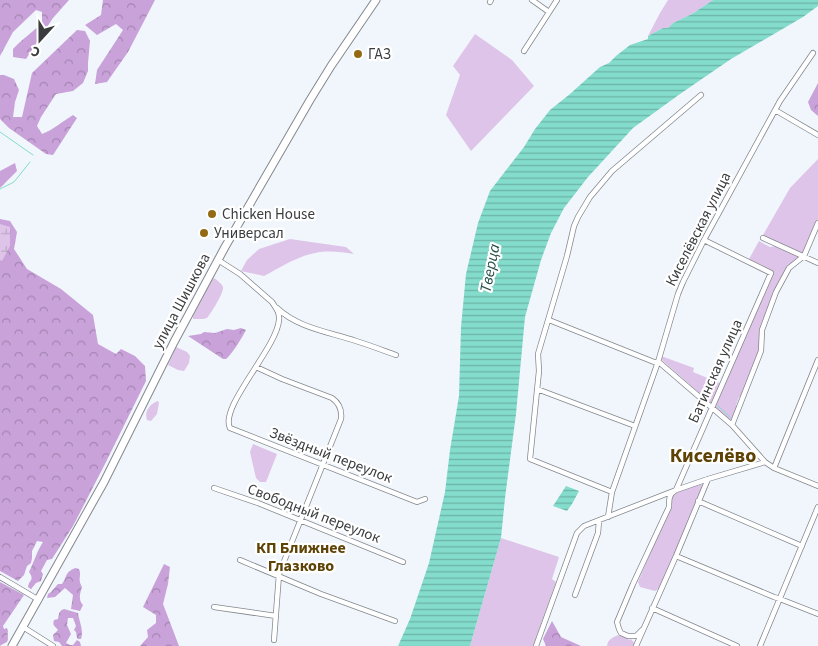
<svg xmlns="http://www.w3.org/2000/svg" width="818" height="646" font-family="'Source Sans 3',sans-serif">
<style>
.green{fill:#ddc4e8}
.forest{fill:url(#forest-crowns)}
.wetland{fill:url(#wetland-marsh)}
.water{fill:url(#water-rules)}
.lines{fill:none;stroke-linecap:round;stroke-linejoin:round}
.stream{stroke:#83dccc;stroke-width:1}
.minor-casing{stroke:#83888d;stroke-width:6}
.primary-casing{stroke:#83888d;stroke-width:9}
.minor{stroke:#fff;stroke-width:4.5}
.primary{stroke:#fff;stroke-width:7}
.poi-dot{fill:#936a13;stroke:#fff;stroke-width:2}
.labels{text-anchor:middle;stroke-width:4.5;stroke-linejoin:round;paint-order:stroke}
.poi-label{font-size:15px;fill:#3a3c3e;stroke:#fff;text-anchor:start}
.street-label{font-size:15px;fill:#3a3c3e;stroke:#fff}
.water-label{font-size:16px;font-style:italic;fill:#244e46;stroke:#fff}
.neighbourhood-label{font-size:16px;font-weight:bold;fill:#5f4306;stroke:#fff}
.district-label{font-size:20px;font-weight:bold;fill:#5f4306;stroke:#fff}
</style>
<defs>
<pattern id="forest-crowns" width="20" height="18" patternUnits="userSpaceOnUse" patternTransform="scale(1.25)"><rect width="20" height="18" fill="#c9a2da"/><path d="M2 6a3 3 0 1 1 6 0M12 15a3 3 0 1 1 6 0" fill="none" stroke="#a485b2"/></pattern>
<pattern id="wetland-marsh" width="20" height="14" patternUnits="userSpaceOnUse" patternTransform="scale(1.25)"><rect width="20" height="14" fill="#ddc4e8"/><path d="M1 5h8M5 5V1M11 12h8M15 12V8" fill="none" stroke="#bea9c8"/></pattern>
<pattern id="water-rules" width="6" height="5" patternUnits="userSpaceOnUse" patternTransform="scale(1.25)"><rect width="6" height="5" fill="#83dccc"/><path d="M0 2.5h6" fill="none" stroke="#6cb4a7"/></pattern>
</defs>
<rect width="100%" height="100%" fill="#f1f6fc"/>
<!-- green -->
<path class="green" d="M668,0H713L692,14L673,23L668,28H663L648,36L660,13Z
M475,34L512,60L534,86L471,151L446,115L460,75L453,66Z
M818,159V219L804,251L801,254L775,242L763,235L790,188Z
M290,239L346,247L354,254C341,252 328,250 315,253C298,256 279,268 264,276L241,271L247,260L259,249Z
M759,241L770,247L777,246L801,257L788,267L761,329L760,352L741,397H739L736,405L737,407L732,423L716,408V404L773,273L750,262L749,259Z
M214,278C217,280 222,284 223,287C224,293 211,313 207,318L203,319H193V316L212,280Z
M176,347L187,352L190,356L189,363L184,371L178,370L168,365Z
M661,356L694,368L693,372L722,384L712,404L662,360Z
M158,401L159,403L157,414L151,421L147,420C144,411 150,404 158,401Z
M253,444L277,454L266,482H260L256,478L250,452Z
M701,484L703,487L702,489L660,588L655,591L640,587L638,582L670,507L671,496L674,492Z
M501,538L559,557L552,579L556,582L533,646H470Z
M619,635L627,638L629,640L631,639L635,644L634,646H607C608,639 613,637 619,635Z"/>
<!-- forest -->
<path class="forest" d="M0,0H69L53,18L26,59L13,57V49C22,39 33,32 42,23V12L36,10L13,32L0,56Z
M103,0H155L128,52L107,82L95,84L97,70L123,30L116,24L97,35L85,25L101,15Z
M77,30L85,31L90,41L88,63V71L83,83L73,91L56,94L41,117L37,126L42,134C53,130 63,121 73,115L77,118L53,155L46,154L9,128L0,119V75H4L14,79L19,90L15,102L13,117H22L32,73Z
M818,83V116L811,110L808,102Z
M15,163L17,171L0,188V171Z
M0,219L10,221L17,232L14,249L27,269L61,289L93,315L98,344L116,354L121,349L135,356L145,366L146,381L106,462L73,526L52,559L47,560L41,571L43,574L41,581L36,583L31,589L28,587C29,579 35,581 29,572C34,562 37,551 43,542L37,541L32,551V558L31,563L27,566L24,575L18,581L0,571Z
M241,328L246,330C242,338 232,354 226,359H223L188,336L201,334L204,332L215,333L227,329L234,330Z
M164,564L170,567L168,584L163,604L179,646H140L148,637L147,630L156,623V615L143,607Z
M75,568L79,569C82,576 77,579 82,587C80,593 78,600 83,605L80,611L71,609L73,595L65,588L55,597L47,598L48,594L51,592L58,584H62C68,576 64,573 75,568Z
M0,582L24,595L3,626L4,629L7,628L8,631C7,634 9,639 7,642C5,643 2,644 0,646Z
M64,609L78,613C79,621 84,630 81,639H78L77,638L76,632L74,630L76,626L73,618H68L67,625L71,634L66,643L70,645H73L77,640L80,642L81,646H62L59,642L54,641L53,635L58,630C55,626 52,626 54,620L58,619C59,613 59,611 64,609Z
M552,621L561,637L581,646H546L543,639Z"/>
<!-- wetland -->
<path class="wetland" d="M0,224L10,227V246L2,261L0,260Z"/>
<!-- water -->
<path class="water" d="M713,0H818V6L803,17L731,59L680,94L633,128L588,177L564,208L551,233L541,260L525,317L516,414L505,498L501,538L470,646H398L410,619L429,563L445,492L450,450L459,396L461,327L466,274L478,223L490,191L524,147L535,129L550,110L570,94L600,67L609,63L616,56L630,45L648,39V36L663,28H668L673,23L692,14Z
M566,486L579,491L572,504L567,511L553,506Z"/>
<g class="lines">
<!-- stream -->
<path class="stream" d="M0,132L33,155
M0,189L14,182L30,162
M718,406L730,417"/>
<!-- minor casing -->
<g class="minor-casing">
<path id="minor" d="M532,0L549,12
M490,2L491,0
M524,51L557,0
M775,110L818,135
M763,238L818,263
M218,260L240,274L272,302C276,308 280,313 279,320C277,348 219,407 230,428L417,502L425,499
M277,308C298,328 329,332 356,341C369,345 382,350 396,355
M549,320L654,362L660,363L732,425L765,462
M256,367L282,379L332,398C339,403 342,411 341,419L279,574L274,640
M537,389L635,426
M732,425L761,351L762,330L776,292L789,268L804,256L818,223
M774,468L818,360
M214,488L258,503L403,562
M612,492L530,459L539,371L538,354L567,256L574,226L578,217L590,197L612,171L701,95
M698,501L802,546
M608,517L612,492L658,362L678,294L683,282L704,240L780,101L813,53
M676,556L774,597L780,599L818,614
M240,560L321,594L395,621
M0,577L39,600
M575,595L598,533L599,521
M214,607L276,616
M652,608L737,646
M23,627L53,646
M642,630L636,636H628L621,633L619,629L617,622L633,584L669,507C669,499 669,494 676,490L771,273L704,240
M536,646L577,533L584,526L676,490L708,479L765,462L774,468L818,486
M636,646L676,556L708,479
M760,646L818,507"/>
</g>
<!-- primary casing -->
<g class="primary-casing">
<path id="primary" d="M12,646L104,482L174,342L225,247L310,100L331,66L376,0"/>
</g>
<!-- minor -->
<use href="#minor" class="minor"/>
<!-- primary -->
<use href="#primary" class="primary"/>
</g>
<!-- markers -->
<g class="poi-dot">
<circle cx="358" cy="54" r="5"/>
<circle cx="212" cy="214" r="5"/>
<circle cx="204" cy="233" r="5"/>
</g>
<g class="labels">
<!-- poi labels -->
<g class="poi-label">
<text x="368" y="59">ГАЗ</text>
<text x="222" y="219">Chicken House</text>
<text x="214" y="238">Универсал</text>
</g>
<!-- street labels -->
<g class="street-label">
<text transform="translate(698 229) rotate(-63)" y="5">Киселёвская улица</text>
<text transform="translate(181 301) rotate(-62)" y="5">улица Шишкова</text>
<text transform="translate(715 371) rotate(-66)" y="5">Батинская улица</text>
<text transform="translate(331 455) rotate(21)" y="5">Звёздный переулок</text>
<text transform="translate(314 513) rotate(21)" y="5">Свободный переулок</text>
</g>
<!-- water labels -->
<g class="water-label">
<text transform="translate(489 268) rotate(-79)" y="6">Тверца</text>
</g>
<!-- neighbourhood labels -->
<g class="neighbourhood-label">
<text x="301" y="553">КП Ближнее<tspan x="301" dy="18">Глазково</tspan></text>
</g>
<!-- district labels -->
<g class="district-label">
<text x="713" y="462">Киселёво</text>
</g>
</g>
<!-- north arrow -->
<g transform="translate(40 40) rotate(201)" stroke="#ffffff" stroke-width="4" paint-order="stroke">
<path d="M0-4L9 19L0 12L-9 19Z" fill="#3a3c3e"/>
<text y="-8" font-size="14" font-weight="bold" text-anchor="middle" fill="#3a3c3e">С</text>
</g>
</svg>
